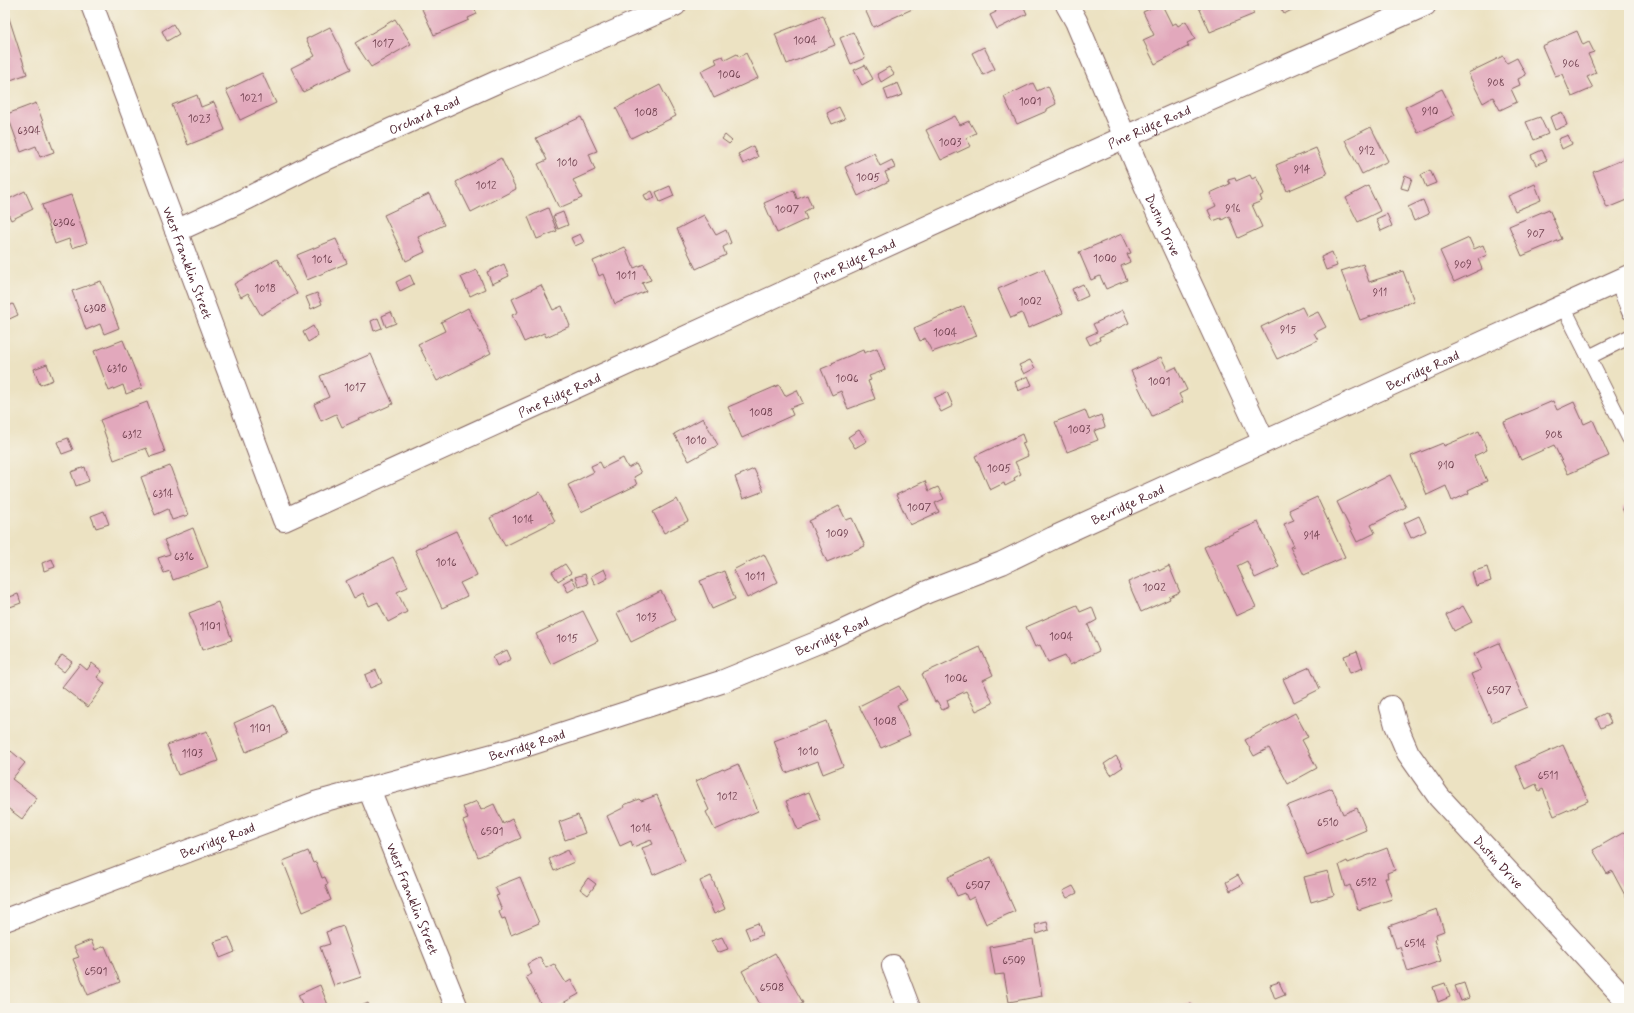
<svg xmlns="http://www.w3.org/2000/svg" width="1634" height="1013" font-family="Mynerve,sans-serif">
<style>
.building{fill:#e2a8bc}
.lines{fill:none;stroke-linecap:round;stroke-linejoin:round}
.service-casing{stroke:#836360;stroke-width:16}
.minor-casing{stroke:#836360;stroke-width:24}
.service{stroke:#fff;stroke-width:14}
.minor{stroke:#fff;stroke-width:22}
.labels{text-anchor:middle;stroke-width:3;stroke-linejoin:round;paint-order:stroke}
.number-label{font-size:11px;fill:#70414f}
.street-label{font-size:13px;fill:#4a1f2b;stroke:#f7f3e8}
</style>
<rect width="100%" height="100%" fill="#f7f3e8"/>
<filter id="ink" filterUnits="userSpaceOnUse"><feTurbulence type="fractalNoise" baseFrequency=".025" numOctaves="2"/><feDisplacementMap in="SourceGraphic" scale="8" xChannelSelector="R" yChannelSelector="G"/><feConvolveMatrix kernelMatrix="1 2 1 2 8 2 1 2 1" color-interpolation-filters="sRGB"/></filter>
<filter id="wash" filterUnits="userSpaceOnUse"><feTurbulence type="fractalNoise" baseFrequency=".012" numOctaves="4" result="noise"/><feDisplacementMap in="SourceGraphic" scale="16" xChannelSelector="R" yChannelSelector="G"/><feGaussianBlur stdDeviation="0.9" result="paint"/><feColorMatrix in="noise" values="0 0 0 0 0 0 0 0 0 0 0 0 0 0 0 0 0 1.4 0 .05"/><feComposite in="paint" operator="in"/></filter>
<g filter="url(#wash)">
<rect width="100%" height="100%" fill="#ece2c2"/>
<g id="blocks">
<!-- building -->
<path class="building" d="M430,5H473L477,14L468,18L469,20L434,35L422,9Z
M863,5H921L873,27Z
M993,5H1023L1027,14L997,29L990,15L996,12Z
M1158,5H1162L1172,25L1176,23L1178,26L1186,21L1195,39L1187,43L1189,46L1155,64L1143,40L1154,35L1143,12Z
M1198,5H1250L1254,14L1210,32Z
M1279,5H1301L1284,14Z
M8,15L27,74L8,81L5,72V16Z
M823,15L835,45L787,64L775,34Z
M395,19L411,44L371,67L355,43Z
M173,24L179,34L167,41L162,31Z
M330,27L351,69L303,92L291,68L315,56L306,39Z
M1577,31L1583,45L1589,42L1594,52L1588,54L1596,73L1587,77L1593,88L1572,97L1562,74L1555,76L1542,46Z
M853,32L865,58L851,64L840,38Z
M984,47L995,69L983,75L972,53Z
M746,53L758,78L714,98L701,71L717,63L715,59L723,56L725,60L737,54L739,57Z
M1503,56L1507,63L1517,58L1526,75L1518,79L1520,85L1511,89L1517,102L1500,110L1493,97L1483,103L1468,73Z
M865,65L873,79L862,85L854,70Z
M889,67L894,74L881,82L877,74Z
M262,73L276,103L240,120L226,90Z
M898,83L903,95L888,100L884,89Z
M1033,83L1037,91L1048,86L1056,104L1047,109V111L1017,124L1004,97Z
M660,85L676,116L631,138L616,108Z
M1442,89L1455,115L1418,133L1405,107Z
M197,95L201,107L214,102L225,130L188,145L172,105Z
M36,103L54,152L40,157L36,146L21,152L7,114Z
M839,107L845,119L832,124L827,113Z
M1562,112L1567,125L1555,130L1550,117Z
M955,116L960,125L969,121L976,133L966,138L971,146L941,160L926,130Z
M581,117L597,151L589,154L595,170L573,180L582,198L559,208L538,164L547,160L536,138Z
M1540,117L1548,134L1534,140L1526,122Z
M1371,127L1388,161L1362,174L1345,140Z
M725,135L732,141L729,144L722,139Z
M1568,135L1572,144L1562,149L1558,139Z
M753,146L758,157L743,164L738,154Z
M1316,148L1327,174L1287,191L1276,165Z
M1542,150L1547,160L1536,165L1531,155Z
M874,153L880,166L892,160L895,168L885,172L889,181L858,196L845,167Z
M1629,157V199L1607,208L1593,172Z
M501,158L516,189L471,212L456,182Z
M1430,170L1436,183L1426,187L1421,175Z
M1250,175L1252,179L1256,177L1264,194L1260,196L1262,201L1252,205L1262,227L1238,238L1229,216L1222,220L1221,218L1213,221L1208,210L1216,206L1210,193L1230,184L1228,180L1235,178L1236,181Z
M1405,175L1412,178L1408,190L1401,188Z
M1535,184L1541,200L1515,211L1508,196Z
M670,186L674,196L660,202L656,192Z
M1368,186L1380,211L1358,222L1346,198Z
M794,190L797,199L807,195L812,207L804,212L807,219L777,233L764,203Z
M25,191L33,209L11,220L5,207V201Z
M652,191L655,198L647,201L644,195Z
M429,194L444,225L418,237L425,252L406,261L384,215Z
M71,195L87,243L72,248L69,239L55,244L42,205Z
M1423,200L1429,214L1414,221L1408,207Z
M548,208L557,231L537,239L528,217Z
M1549,209L1562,239L1522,256L1509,226Z
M563,212L568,225L558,229L553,216Z
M1387,214L1392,226L1381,231L1376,219Z
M704,215L716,235L726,230L731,243L723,247L726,255L696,269L677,229Z
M580,234L584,242L575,246L571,238Z
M1122,234L1131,253L1127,254L1130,262L1121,266L1127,280L1106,289L1100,276L1091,280L1079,252Z
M1469,238L1474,249L1483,245L1487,255L1478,259L1482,269L1454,282L1440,251Z
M336,239L347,263L307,280L297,255Z
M625,247L634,268L644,264L651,280L642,283L646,291L615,304L603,274L599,276L593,261Z
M1332,252L1337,266L1326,270L1321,257Z
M277,259L297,294L261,315L248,293L241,297L234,284Z
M504,264L509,276L492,284L487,272Z
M1363,264L1369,282L1403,271L1414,301L1360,320L1341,271Z
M1044,269L1063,313L1028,328L1022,313L1011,318L998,289Z
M477,270L485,289L470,296L461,277Z
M410,275L414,284L400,291L396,282Z
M101,281L119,328L104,334L100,324L86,330L72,291Z
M1083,284L1088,296L1077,301L1072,289Z
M541,285L553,310L562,306L570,326L546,337L544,333L524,342L512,315L518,312L512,299Z
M317,293L322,304L311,309L306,297Z
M13,304L18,315L5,321V308Z
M964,306L977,336L932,352L925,338L920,341L914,328Z
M1302,307L1307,317L1318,312L1326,327L1314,333L1318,340L1277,359L1261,327Z
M468,308L491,353L437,381L418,344L445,331L441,322Z
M1123,310L1129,323L1099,337L1100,340L1090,345L1086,337L1097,332L1093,324Z
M391,312L396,323L386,327L382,316Z
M378,318L382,328L374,331L371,321Z
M313,326L318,336L308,342L303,332Z
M123,340L142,388L126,394L123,385L109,391L94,351Z
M877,348L885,370L869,376L871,380L868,381L875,399L848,409L841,391L832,395L821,369L833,364L832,363L863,350L864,353Z
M371,354L393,404L342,427L336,414L321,421L314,404L329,397L320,376Z
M1161,357L1168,371L1176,367L1187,390L1179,394L1183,402L1152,416L1131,371Z
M1030,360L1035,368L1024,374L1019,365Z
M47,364L53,380L40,385L34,369Z
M1028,376L1032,385L1018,391L1015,382Z
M779,385L785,396L797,390L803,403L790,408L793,415L742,438L728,407Z
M947,392L953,406L941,412L934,398Z
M1553,401L1557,410L1574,402L1584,424L1593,420L1609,456L1568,474L1554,445L1521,460L1504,422Z
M147,402L165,452L150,457L146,448L114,460L100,420Z
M1085,410L1089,420L1101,415L1105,427L1094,431L1098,440L1067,452L1055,422Z
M703,418L718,445L689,461L674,434Z
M859,430L867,441L855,448L848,437Z
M1479,431L1487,450L1474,456L1478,466L1480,465L1487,481L1468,490L1469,493L1452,501L1446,486L1427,495L1411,456L1443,443L1444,446Z
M1022,434L1025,442L1022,443L1028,456L1015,462L1021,474L1014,478L1015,481L1005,486L1004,483L990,490L975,456Z
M68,438L73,450L62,454L57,442Z
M623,458L628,468L636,464L641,473L634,477L637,485L581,512L568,485L594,472L591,466L600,462L603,468Z
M170,466L188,515L172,520L168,509L155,515L141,477Z
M85,467L89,481L76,486L71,472Z
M754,469L764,491L743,499L735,477Z
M1390,475L1406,507L1371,525L1375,533L1357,542L1337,502Z
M925,481L929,491L938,487L944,499L935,503L939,512L910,525L896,495Z
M540,492L555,521L505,546L490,518Z
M1317,497L1345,557L1304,575L1290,547L1294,546L1284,524L1294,520L1289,510Z
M677,499L688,521L664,533L653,512Z
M1629,505V519L1628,520L1622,508Z
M839,506L846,520L852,518L865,546L827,562L809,521Z
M104,511L109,524L96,528L91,516Z
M1419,516L1426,531L1411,538L1404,523Z
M1258,522L1279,567L1255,578L1247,561L1237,566L1256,607L1236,616L1204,547Z
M193,528L208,567L173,580L170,571L164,573L158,558L170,554L164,540Z
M456,531L477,575L460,583L467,596L442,608L415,550Z
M764,554L778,582L747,598L733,570Z
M393,557L408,587L397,592L407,612L388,622L378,602L369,606L363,593L354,598L346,581Z
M52,559L55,567L44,571L42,563Z
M565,564L571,573L558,581L552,572Z
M1169,566L1180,592L1169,597L1170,599L1141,612L1128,582L1158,569L1159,571Z
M1487,567L1491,581L1476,586L1472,572Z
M604,569L608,578L595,585L591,576Z
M724,571L735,599L712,609L700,581Z
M585,574L588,584L579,587L575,577Z
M572,578L577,587L568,592L563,583Z
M661,591L676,620L631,642L617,613Z
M18,594L21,603L10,607L7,598Z
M218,602L232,640L202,650L189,613Z
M1077,605L1080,612L1092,607L1097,620L1088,625L1099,651L1070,665L1065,655L1048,662L1040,645L1035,647L1026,627Z
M1463,606L1472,622L1454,631L1446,615Z
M583,611L598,641L551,664L536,634Z
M1499,643L1527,707L1492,722L1471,674L1481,670L1474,654Z
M980,647L993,675L983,680L993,703L976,711L966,691L947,700L949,707L942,710L937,701L935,702L922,674Z
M507,650L511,659L497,666L493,657Z
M1357,651L1363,668L1350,673L1344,656Z
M62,655L72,662L64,672L55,665Z
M92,663L102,671L97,677L105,684L88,707L62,687L80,664L87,670Z
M1310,667L1320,689L1294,702L1283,679Z
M376,670L382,683L370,688L365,675Z
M899,686L907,700L897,705L910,735L881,748L859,706Z
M274,705L287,734L246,752L234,723Z
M1295,713L1308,737L1302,740L1317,768L1288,784L1269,748L1254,756L1245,740Z
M1606,713L1611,723L1601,728L1596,718Z
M826,721L843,766L823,774L818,761L786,773L774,741Z
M207,731L218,761L178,775L167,745Z
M1563,745L1588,801L1554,816L1543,789L1539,791L1536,784L1526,789L1516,766Z
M11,751L25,763L12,779L37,798L22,819L5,806V759Z
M1116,756L1123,767L1111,775L1104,764Z
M738,764L758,811L715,830L706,812L709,810L696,781L723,769L724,770Z
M1332,788L1343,814L1357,808L1366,830L1307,855L1287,806Z
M809,792L821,821L798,830L786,801Z
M657,795L685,861L653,875L642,848L653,844L651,840L633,847L631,841L620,846L607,816L625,807L624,805L639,799L641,801Z
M477,801L481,810L494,804L503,824L512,819L521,838L478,857L463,821L468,819L463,807Z
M578,815L585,833L565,840L559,822Z
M1628,830L1629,898L1627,899L1612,871L1607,874L1593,850Z
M1387,848L1395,870L1387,873L1388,878H1385L1392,899L1358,910L1350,885L1346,887L1339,865L1347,861L1348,863Z
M568,850L574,862L554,871L549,859Z
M308,851L313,863L316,862L322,878L325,877L328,884L325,885L331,900L303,912L283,861Z
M991,857L1015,911L986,924L974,897L968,900L965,893L957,896L948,877Z
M1328,871L1334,895L1311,902L1304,877Z
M1238,875L1243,884L1230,891L1226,882Z
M711,876L725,909L714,914L700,881Z
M520,877L539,923L511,935L505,918L502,919L499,912L502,910L496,896L499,895L495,887Z
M588,878L596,884L588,895L580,889Z
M1073,886L1077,893L1067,898L1063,891Z
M1437,909L1444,931L1436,934L1437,939L1434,940L1441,961L1408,972L1400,947L1396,948L1389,926Z
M1047,922L1049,930L1037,934L1035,925Z
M758,923L762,935L750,940L745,928Z
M343,926L361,977L334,986L320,947L330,944L326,932Z
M229,937L235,952L220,958L214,942Z
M722,937L728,949L717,953L711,941Z
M1033,939L1042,996L1009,1002L1004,974L995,975L990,947Z
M91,940L95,950L105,946L120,982L88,995L73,959L79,957L74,947Z
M775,953L803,1003L794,1008H762L742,971Z
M540,957L546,968L554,964L566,983L571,980L579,994L554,1008H543L526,977L532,974L527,964Z
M1279,982L1285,995L1275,999L1270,985Z
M1445,983L1450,997L1438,1002L1433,987Z
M1464,983L1469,998L1461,1001L1455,986Z
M320,985L328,1005L320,1008H304L298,995Z
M368,1003L370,1008H357Z
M1191,1004L1193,1008H1181Z"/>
</g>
</g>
<g filter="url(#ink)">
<use href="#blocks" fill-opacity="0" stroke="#836360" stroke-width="1"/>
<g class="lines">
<!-- service casing -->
<g class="service-casing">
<path id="service" d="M1617,282L1629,312
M1563,306L1629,438
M1589,357L1629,337"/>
</g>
<!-- minor casing -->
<g class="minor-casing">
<g id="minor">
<path id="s1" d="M92,5L284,520L1125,137L1425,5"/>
<path id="s2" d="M1067,5L1076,21L1148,192L1264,442"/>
<path id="s3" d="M176,231L248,198L317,163L499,81L552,59L675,5"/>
<path id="s4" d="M1391,707L1396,725L1408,753L1439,797L1629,1003"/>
<path id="s5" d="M369,789L457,1008"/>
<path id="s6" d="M5,920L318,802L515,749L721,682L826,639L927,592L1002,563L1053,538L1629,276"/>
<path d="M893,966L909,1008"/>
</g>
</g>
<!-- service -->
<use href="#service" class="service"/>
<!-- minor -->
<use href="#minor" class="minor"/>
</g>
</g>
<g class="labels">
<!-- number labels -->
<g class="number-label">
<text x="805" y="44">1004</text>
<text x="383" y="47">1017</text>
<text x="1571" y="67">906</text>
<text x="729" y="78">1006</text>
<text x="1496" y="86">908</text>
<text x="251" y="101">1021</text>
<text x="1030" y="105">1001</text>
<text x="1430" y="115">910</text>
<text x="646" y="116">1008</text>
<text x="199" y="122">1023</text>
<text x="29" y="134">6304</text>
<text x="950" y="146">1003</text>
<text x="1367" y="154">912</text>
<text x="567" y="166">1010</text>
<text x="1302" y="173">914</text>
<text x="868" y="181">1005</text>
<text x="486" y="189">1012</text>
<text x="1233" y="212">916</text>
<text x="787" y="213">1007</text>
<text x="64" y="226">6306</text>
<text x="1536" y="237">907</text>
<text x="1105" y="262">1000</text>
<text x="322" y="263">1016</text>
<text x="1463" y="268">909</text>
<text x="626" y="279">1011</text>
<text x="265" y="292">1018</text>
<text x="1380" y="296">911</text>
<text x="1030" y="305">1002</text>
<text x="95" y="312">6308</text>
<text x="1288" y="333">915</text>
<text x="945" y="336">1004</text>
<text x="117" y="372">6310</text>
<text x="847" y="382">1006</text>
<text x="1159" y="385">1001</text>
<text x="355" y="391">1017</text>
<text x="761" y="416">1008</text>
<text x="1079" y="433">1003</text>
<text x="132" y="438">6312</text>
<text x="1554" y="438">908</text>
<text x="696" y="444">1010</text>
<text x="1446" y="469">910</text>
<text x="999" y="472">1005</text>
<text x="163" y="497">6314</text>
<text x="919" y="511">1007</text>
<text x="523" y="523">1014</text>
<text x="837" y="537">1009</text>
<text x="1312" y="539">914</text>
<text x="184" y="560">6316</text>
<text x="446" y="566">1016</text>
<text x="755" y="580">1011</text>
<text x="1154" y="591">1002</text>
<text x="646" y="621">1013</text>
<text x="210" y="630">1101</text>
<text x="1061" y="640">1004</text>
<text x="567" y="642">1015</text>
<text x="956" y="682">1006</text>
<text x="1499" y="694">6507</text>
<text x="885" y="725">1008</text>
<text x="260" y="732">1101</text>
<text x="808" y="755">1010</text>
<text x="192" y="757">1103</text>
<text x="1548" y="779">6511</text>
<text x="727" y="800">1012</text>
<text x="1328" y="826">6510</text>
<text x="641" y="832">1014</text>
<text x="492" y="835">6501</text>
<text x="1366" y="886">6512</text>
<text x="978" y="889">6507</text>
<text x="1415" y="947">6514</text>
<text x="1014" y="964">6509</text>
<text x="96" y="975">6501</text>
<text x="772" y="991">6508</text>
</g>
<!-- street labels -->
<g class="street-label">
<text dy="5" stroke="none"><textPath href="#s3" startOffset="274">Orchard Road</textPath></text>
<text dy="5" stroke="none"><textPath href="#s1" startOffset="1500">Pine Ridge Road</textPath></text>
<text dy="5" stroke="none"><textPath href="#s2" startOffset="240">Dustin Drive</textPath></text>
<text dy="5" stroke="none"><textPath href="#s1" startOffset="1176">Pine Ridge Road</textPath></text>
<text dy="5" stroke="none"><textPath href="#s1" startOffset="275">West Franklin Street</textPath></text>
<text dy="5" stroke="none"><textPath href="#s6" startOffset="1523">Bevridge Road</textPath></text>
<text dy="5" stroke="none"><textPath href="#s1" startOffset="852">Pine Ridge Road</textPath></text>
<text dy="5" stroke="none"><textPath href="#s6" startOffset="1199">Bevridge Road</textPath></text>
<text dy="5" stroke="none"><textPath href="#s6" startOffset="875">Bevridge Road</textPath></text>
<text dy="5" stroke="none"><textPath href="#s6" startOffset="551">Bevridge Road</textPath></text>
<text dy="5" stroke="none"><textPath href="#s6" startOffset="227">Bevridge Road</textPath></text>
<text dy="5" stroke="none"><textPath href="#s4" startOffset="191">Dustin Drive</textPath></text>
<text dy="5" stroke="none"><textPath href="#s5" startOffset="118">West Franklin Street</textPath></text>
</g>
</g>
<!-- margin -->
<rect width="1634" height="1013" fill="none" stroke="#f7f3e8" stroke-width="20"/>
</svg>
